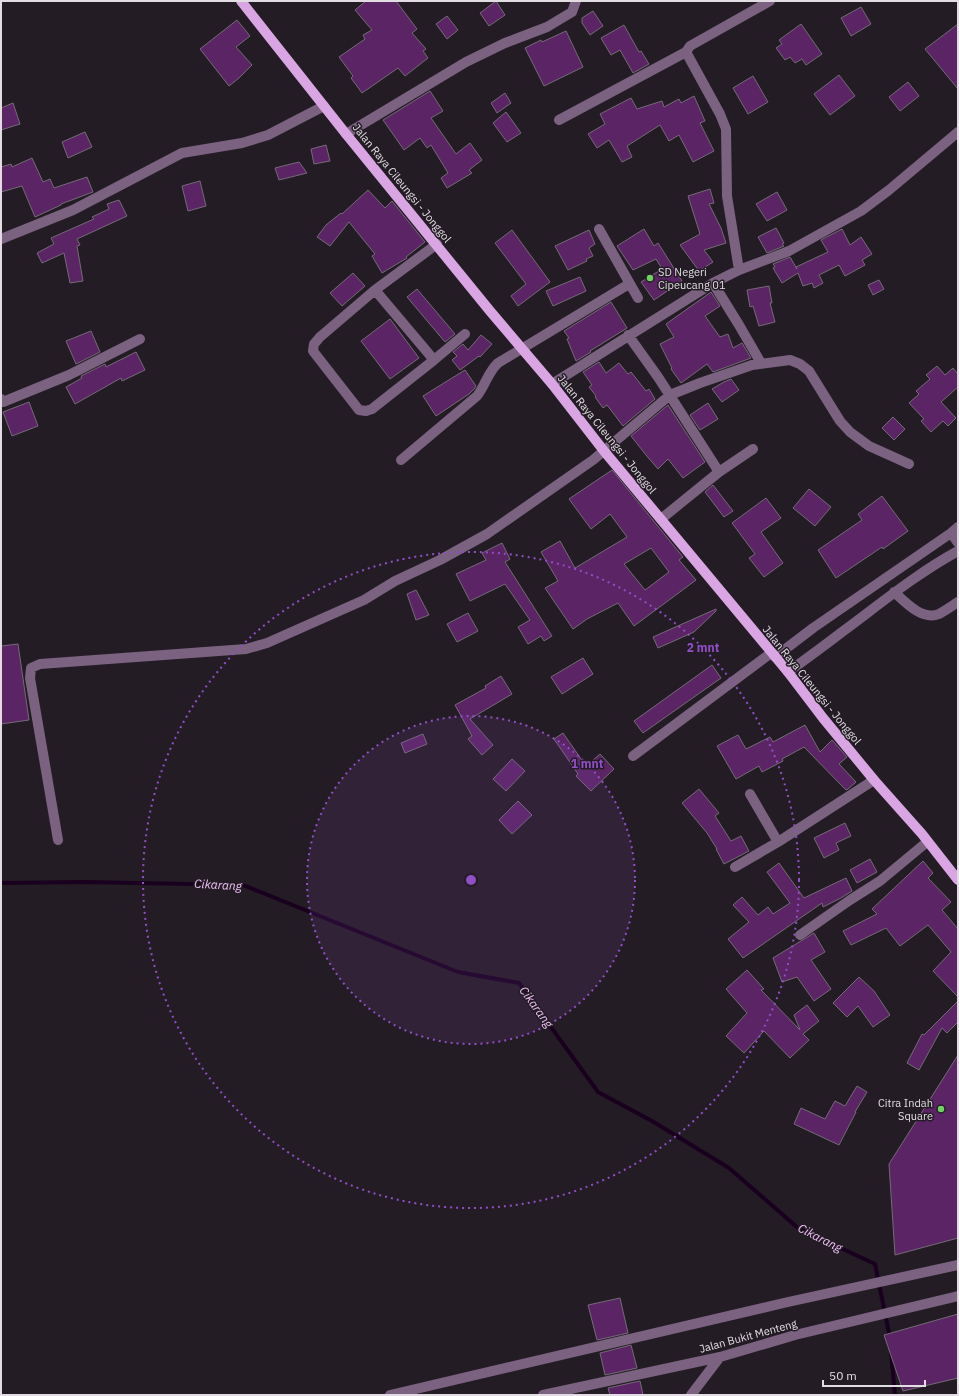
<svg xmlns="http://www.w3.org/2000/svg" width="959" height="1396" font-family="'IBM Plex Sans',sans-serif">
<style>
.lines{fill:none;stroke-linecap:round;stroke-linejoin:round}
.stream{stroke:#19001e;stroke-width:4}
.building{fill:#5b2465;stroke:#746b76;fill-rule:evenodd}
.minor{stroke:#7b6280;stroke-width:10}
.major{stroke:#daa5e3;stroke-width:10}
.ring{fill:none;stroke:#904fc6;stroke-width:2;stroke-dasharray:2 4}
.poi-dot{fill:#6ed360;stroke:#241c25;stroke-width:1.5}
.labels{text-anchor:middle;stroke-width:3;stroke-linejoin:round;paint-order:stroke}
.street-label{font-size:11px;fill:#e2dde3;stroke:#241c25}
.poi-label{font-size:11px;fill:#e2dde3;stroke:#241c25;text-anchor:start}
.water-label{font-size:12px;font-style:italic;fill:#efc0f7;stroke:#241c25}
.centre{fill:#904fc6;stroke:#241c25;stroke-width:2}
.ring-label{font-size:12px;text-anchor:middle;font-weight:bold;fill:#904fc6;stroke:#241c25;stroke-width:3;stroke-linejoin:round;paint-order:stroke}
</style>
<rect width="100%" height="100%" fill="#241c25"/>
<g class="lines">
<!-- stream -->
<path class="stream" d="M1,883L84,882L243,885L458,972L519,983L598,1092L652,1121L729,1168L798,1228L875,1264L890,1338
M891,1352L895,1395"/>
</g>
<!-- building -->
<path class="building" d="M366,1H396L417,29L412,33L426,49L423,51L428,58L405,76L398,68L362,93L351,78L353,76L339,57L365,39L363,35L372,30L355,10Z
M496,1L505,15L489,26L480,13Z
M861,7L871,24L851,36L841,18Z
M593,11L603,26L590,35L582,23V18Z
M447,16L458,30L447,39L436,24Z
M237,20L250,36L236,47L252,65L239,78L229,86L200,49Z
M801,24L822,54L806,65L802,59L795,63L790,57L785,60L776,48L782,44L779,40Z
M958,24V89L925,49Z
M624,25L639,52L641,51L649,64L633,73L620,50L611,55L601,38Z
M566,31L583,67L544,86L525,48L541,40L542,42Z
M839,75L855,96L830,115L814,94Z
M753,76L768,102L748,114L733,88Z
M908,82L919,96L900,111L889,97Z
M430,91L443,111L431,118L456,154L470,143L482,160L469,170L472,173L447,188L441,178L448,173L431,145L427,148L420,138L404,150L383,120Z
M505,93L511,103L497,113L491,103Z
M694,96L705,121L700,123L714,151L693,162L679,135L669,141L660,125L627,146L632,157L622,162L609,140L597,148L588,134L605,124L600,114L631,98L637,109L662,101L664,107L679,99L681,103Z
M13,103L20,124L1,130V108Z
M506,112L521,133L507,142L493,123Z
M85,132L92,147L68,158L62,142Z
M326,145L330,161L314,164L311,149Z
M32,158L43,182L50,179L54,188L87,177L93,192L61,204V205L35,217L22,186L1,192V167L11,164L12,167Z
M299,162L307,173L279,180L275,168Z
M200,181L206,206L188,211L182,186Z
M710,189L714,203L709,204L721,228L726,243L704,250L713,262L699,271L680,245L700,234L688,196Z
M368,190L385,208L392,201L425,242L406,257L407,258L382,273L372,256L375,254L349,222L330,246L317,237L326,225L341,213L342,214Z
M777,192L787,210L767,221L756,204Z
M119,200L127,216L77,239L80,245L77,246L83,281L70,283L64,253L42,263L37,253L54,244L51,238L94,219L92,217L109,209L107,204Z
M776,228L784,243L782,244L784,246L767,253L758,237Z
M644,229L654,246L658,243L682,281L654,300L641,282L662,269L656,259L633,270L617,246Z
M842,229L850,245L861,237L872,254L862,260L865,265L845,276L839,265L819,275L823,283L814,288L812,283L803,286L798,273L782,283L773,268L775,267L773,264L790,257L797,269L796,267L828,252L821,240Z
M512,230L550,282L518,306L511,296L526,284L495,243Z
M589,230L595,244L589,248L593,256L586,259L587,261L568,270L555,246Z
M353,273L365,286L342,306L330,293Z
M580,277L586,291L553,306L546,291Z
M879,280L884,289L873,295L868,285Z
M769,286L772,303H770L775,322L759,326L753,306L750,307L747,290Z
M417,289L455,334L445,342L407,297Z
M711,292L720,306L705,316L720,337L728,334L733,348L742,343L751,358L713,372L707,364L681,383L671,369L672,368L660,344L674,337L666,324Z
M611,302L627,328L590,351L591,352L576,361L567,339L569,338L564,331Z
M390,319L419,358L390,379L361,341Z
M91,331L100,352L76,364L66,341Z
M481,335L492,344L480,357L479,356L460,370L452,360L457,356L453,352L463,344L468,350Z
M136,352L145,370L122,381L121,378L75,404L66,387L82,378L81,376L105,364L106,367Z
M599,362L606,373L619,363L628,374L631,372L646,391L649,389L655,399L623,426L607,405L603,408L595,397L596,396L589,387L592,385L583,372Z
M937,366L945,375L953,368L958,374V387L941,402L956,418L948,426L943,421L931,432L921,421L924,419L909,403L919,394L916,391L930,379L926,375Z
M465,370L476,386L474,389L469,394L436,416L423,396Z
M731,379L739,390L722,402L712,389L724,382Z
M29,402L38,426L12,436L3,412Z
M708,403L718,419L700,430L690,415Z
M668,405L705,462L683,478L668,459L658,469L646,455L631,436Z
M893,417L905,429L894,440L882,428Z
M612,470L683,557L679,560L696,580L634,626L618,603L587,619L573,629L545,588L558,581L541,552L560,541L575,568L627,537L610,514L591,529L569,499ZM651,548L669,572L645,590L624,564Z
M713,485L733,511L724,517L705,492Z
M809,489L831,507L815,526L793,508Z
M882,496L908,531L883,549L882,547L836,578L818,550L862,520L858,514Z
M766,498L781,518L761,532L783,563L764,577L749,558L755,554L732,523Z
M502,543L510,559L505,562L552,636L544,641L541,636L528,644L518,627L530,620L505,584L470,601L456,574L486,560L482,553Z
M416,590L429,615L416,620L407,594Z
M716,609V611L694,632L658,648L653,637Z
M468,613L478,631L457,642L447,624Z
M18,644L29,720L1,724V646Z
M583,658L593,674L562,694L551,677Z
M712,665L721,678L643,733L634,721Z
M501,676L512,694L470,719L493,745L482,755L468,739L472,736L455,705L486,688L485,686Z
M805,725L820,752L832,740L847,757L839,764L856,782L848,789L846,790L804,747L782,759L783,761L762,772L759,766L736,779L717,746L738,735L746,749L770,737L773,742Z
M563,733L586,766L600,754L614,769L591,791L576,776L578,774L554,739Z
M423,734L427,744L405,753L401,743Z
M512,759L525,771L506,791L493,779Z
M699,789L719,813L715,816L731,841L741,836L749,851L724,864L716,849H717L707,833L682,803Z
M518,801L532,815L512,834L499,820Z
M845,823L851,836L836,843L839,850L824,858L814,838Z
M870,859L877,872L857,883L850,870Z
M923,861L933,873L928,878L951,902L942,910L958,929V997L933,971L951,952L928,925L900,946L886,928L851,945L843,931L877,914L872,909Z
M779,863L804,898L846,878L852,891L841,898L823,907L822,903L743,958L728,939L749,922L733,905L742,897L758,915L768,907L773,914L790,903L767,872Z
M814,933L825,952L811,960L831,989L814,1001L797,977L782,982L773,958Z
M747,970L764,989L761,990L800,1030L794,1015L807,1005L819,1021L803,1034L809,1040L790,1058L764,1031L744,1053L726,1036L747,1013L726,989Z
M859,977L874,991L890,1015L873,1027L858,1006L847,1017L833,1003Z
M958,1001V1022L947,1033L942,1028L919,1070L907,1063L922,1034L924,1035Z
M958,1055V1238L895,1255L889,1164Z
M857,1086L867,1092L855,1112H856L839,1145L794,1124L801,1108L825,1119L835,1101L845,1106Z
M620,1298L628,1333L597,1340L588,1305Z
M958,1314V1378L903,1391L884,1335Z
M631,1345L637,1368L605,1375L600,1353Z
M640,1381L643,1395H610L608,1388Z"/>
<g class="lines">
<!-- minor -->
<path class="minor" d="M559,120L686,52
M346,134L466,62L505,43L547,27L572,12L576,1
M599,229L638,298
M1,239L73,210L182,153L242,143L268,135L324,106
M437,244L375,290L320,337L314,344L313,351L359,410L366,411L372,409L434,360L465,334
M739,270L727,196L726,129L720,114L686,52L690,46L770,1
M713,283L739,325L761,363
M375,290L434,360
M628,335L658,377L719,472
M552,384L713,283L739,270L789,251L861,211L889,190L958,132
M1,399L3,402L69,375L140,339
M401,460L477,396C485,386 488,372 498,363L629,284
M661,519L719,472L753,449
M951,533L958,543
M894,592C905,602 922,621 939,614C945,611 952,606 958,602
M775,657L813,628L951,533L958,527
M788,672C806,659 824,646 842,632C880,604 916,574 958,551
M633,756L771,653
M750,794L778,842
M58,840L30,678L31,668L40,664L246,649L267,643L364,600L395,581L440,560L487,534L593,460L670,395L700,383L752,365L790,360L800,364L809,371L840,421L850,432L869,446L909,464
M735,867L778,842L874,780
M800,935L850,900L880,881L927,842
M390,1395L788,1302L958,1265
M543,1395L720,1357L795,1335L958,1296
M691,1395L720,1357"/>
<!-- major -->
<path class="major" d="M241,1L346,134L490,311L552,384L604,451L788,672L823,718L874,780L922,834L958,880"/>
</g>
<!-- distance rings -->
<circle cx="471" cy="880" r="164" fill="#904fc6" fill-opacity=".12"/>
<g class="ring">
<circle cx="471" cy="880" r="164"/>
<circle cx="471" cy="880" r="328"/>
</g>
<!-- markers -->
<g class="poi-dot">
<circle cx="650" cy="278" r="4"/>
<circle cx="941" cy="1109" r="4"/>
</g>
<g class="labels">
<!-- street labels -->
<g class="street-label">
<text transform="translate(402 183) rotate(51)" y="4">Jalan Raya Cileungsi - Jonggol</text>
<text transform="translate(607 434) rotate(51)" y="4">Jalan Raya Cileungsi - Jonggol</text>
<text transform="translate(812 685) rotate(51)" y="4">Jalan Raya Cileungsi - Jonggol</text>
<text transform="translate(748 1336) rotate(-15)" y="4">Jalan Bukit Menteng</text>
</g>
<!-- poi labels -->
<g class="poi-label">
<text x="658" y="276">SD Negeri<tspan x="658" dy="13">Cipeucang 01</tspan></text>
<text x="933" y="1107" text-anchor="end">Citra Indah<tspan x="933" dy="13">Square</tspan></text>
</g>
<!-- water labels -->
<g class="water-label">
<text transform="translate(218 885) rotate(3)" y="4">Cikarang</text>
<text transform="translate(536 1007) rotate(54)" y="4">Cikarang</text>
<text transform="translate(820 1238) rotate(27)" y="4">Cikarang</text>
</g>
</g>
<circle cx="471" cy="880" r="6" class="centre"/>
<g class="ring-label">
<text x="703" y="652">2 mnt</text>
<text x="587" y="768">1 mnt</text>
</g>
<!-- border -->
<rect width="959" height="1396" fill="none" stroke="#e2dde3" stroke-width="4"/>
<!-- scale -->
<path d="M823 1380v6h102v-6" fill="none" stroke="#e2dde3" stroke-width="2"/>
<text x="829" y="1380" font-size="12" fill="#e2dde3" stroke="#241c25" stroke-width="3" paint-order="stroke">50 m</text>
</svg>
